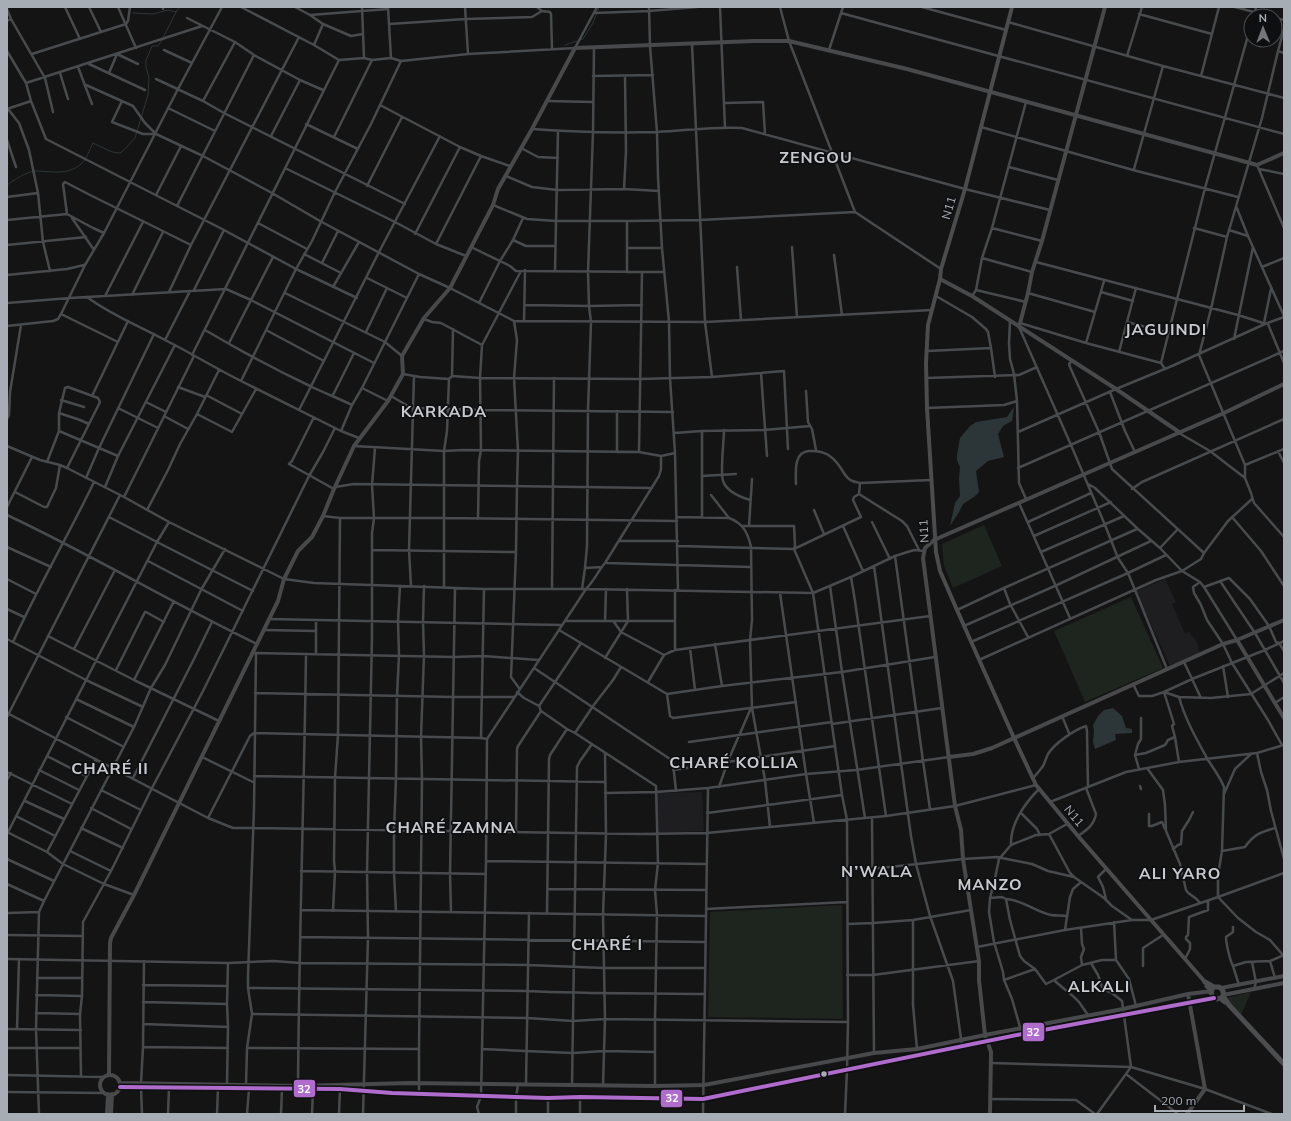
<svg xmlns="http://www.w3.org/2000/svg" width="1291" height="1121" font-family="Mulish,sans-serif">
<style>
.built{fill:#1e1e20}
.green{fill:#1e241e}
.water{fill:#2c3538}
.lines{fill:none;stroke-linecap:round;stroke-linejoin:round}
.stream{stroke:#2c3538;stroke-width:1}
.street{stroke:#484b4d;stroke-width:2.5}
.secondary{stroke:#47494b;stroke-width:4}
.primary{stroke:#4b4c4e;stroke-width:4}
.highway{stroke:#4b4d4e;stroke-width:5}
.bus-1-casing{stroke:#0e0f10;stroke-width:7}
.bus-1{stroke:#b06ccc;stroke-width:4}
.bus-dot{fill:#a6adb4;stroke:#0e0f10;stroke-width:1.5}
.labels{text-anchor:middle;stroke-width:3.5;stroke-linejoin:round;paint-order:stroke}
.street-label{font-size:12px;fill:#a6adb4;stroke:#0e0f10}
.district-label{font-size:16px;font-weight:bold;letter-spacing:1px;fill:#c7cbd0;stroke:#0e0f10}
.line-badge{stroke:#0e0f10;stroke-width:1.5}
.badge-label{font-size:11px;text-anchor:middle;font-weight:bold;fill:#fff}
</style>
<rect width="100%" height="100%" fill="#141414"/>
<!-- built -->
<path class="built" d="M1165,579L1176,602L1172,604L1185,634L1189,632L1197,642L1200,653L1170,666L1136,591Z
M702,792L704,831L658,833L657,793Z"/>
<!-- green -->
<path class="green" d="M984,525L1002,566L953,588L944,566L942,544Z
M1131,597L1163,668L1085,702L1054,631Z
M842,905L843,1019L708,1017L710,912Z
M1251,992L1241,1015L1226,998Z"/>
<!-- water -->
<path class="water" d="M1014,407L1012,421L1003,426L998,434L1004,457L988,461L976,471L979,492L974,497L963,504L959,512L950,526L955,503L960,496L959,478L960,467L957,460V455L960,438L970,426L976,422L1007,417Z
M1113,708L1122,716L1126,728L1132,729V733L1115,734L1116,740L1095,749L1093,742L1094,730L1093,725L1098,716L1104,710Z"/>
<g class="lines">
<!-- stream -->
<path class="stream" d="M133,13L153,14L168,10L176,12
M163,38L177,10L181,7
M580,40L583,39L593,23L599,7
M565,45L577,41
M7,185C14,180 26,172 35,171C51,171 67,176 81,164C86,160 90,149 93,143L112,152L120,153L125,149L135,138L148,95L149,78L146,67V60L152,46H158L162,40"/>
<!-- street -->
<path class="street" d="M65,7L80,39
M89,7L101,32
M118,7L136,48
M163,7V9
M241,7L314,45L339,60L364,58L372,60L391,58L401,61L468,54L575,48L597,7
M295,7L310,15L323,24L351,36L363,34
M362,7L364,58
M388,7L391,58
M465,7L468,54
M537,7L542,11L550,12L551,14L552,49
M649,7L650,46L657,132L658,177L662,248L669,322L670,378L675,453L678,590
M720,7L725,128
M780,7L789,41L855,212L941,269
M922,7L1006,30
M1235,7L1269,16
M7,9L11,19L45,78L53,112
M594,13L649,11L697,7
M841,13C988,54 1136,93 1284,134
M1139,14L1212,34
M310,15L388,9
M1254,16L1256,7
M187,18L235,42L254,55L300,80L323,90
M1275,18L1284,20
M7,21L11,19
M1008,22L1163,66L1284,98
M389,24L466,19L532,17L542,11
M1284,29L1278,51L1262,118L1227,237L1211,309L1199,355L1245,465V478L1251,493L1254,503L1284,537
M692,44L705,322L712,377
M314,45L323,24
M164,50L192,63
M829,50L843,7
M7,51L26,83L31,101L46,139L224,230L296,269L357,298
M1278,51L1284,53
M32,54L126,24L128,21L130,7
M1127,56L1142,7
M89,64L145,90
M78,67L92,104
M60,73L68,99
M109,73L117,54L138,64
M593,76L653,75
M1201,76L1219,7
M156,79L203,101L224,113L405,204
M26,83L202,26
M86,85L133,106L145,123L156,134L203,156L272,193L320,221L419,274L450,288L514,321L705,322L932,310
M122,101L112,122L143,134H155
M203,101L235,42
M547,101L593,102
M724,103L763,102L765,134
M380,105L460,147L481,156L510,166
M168,108L215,131
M7,109L31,101
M8,109L19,123L29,150L38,193L43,242L50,271
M306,124L358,149
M981,127L1133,170L1238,197
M532,129C573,132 615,133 657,132C685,131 714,126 742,128L965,189L1050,210
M271,136L300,80
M334,137L372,60
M7,140L16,167
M521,148L538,157L558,158
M1257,165L1284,228
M1009,167L1058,180
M285,168L395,222L436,244L466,256
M1134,169L1163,66
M1259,169L1284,174
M506,176L532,187L557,190L624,189L659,191
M367,186L402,117
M624,189L626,151L625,76
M156,195L181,146
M7,197L38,193
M493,205L527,219L556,221H627L700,220L855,212
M177,206L254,55
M1236,206L1248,236L1284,316
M67,214L63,184L65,182L90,195L191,245
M72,218L94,250
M7,220L67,214L93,228L104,233
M627,221V272
M258,223L307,249
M992,228L1042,241
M1194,228L1227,237
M1229,230L1248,236
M415,234L460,147
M513,240L526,246H555
M436,244L481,156
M7,245L86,237
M471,247L510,266L516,271L664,272
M792,247L797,317
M627,248H662
M304,254L341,273
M834,255L842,315
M982,258L1032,272
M1036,262L1238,315L1260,322L1265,324L1284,317
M322,263L338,231
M737,267L741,320
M1262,267L1284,258
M555,271L558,131
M7,275L67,269L84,265
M367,278L407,298
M333,287L359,242
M194,290L224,230
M976,290L1026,302
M169,292L191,245L299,37
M1101,292L1133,301
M285,293L385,342L402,356
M1028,293L1095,312
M132,295L163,232
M105,296L143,222
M936,296L972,317L986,329L988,332L991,348
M972,296L976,290L982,258L992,228L1026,102
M87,297C111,315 139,326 165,340C191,353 215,368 241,381
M7,303L70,298L226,289L251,300L374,363
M479,303L500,261L513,240L523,218
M525,305L589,306L642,305
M61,314L118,342
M424,319L432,322L441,323L482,345L480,378L481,450L479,461L478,519
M514,321L517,340L514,378L518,451L517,486L516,552L511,677L519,688
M524,321L525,270
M1010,321L1009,343L1010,359L1014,374L1017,401L1019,483L1026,499
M1127,322L1169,333
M1020,323L1086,343L1161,363
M1264,323L1271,289
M1268,324L1284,363
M7,326L53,321L58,319L61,314L85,265L104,233L178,89L222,7
M1019,327L1071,445L1105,525L1118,558L1128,573L1135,590L1167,669
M205,330C239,350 274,369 310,386C324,393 338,398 352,405
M266,330L324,361
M366,332L387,288
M1234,339L1253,247
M165,340L190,291
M229,343L273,257
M1086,343L1104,281
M482,345L521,271
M927,351L991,348L995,377
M1119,352L1136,288
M192,355L339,60
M1165,369L1161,363L1205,188L1251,25
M761,373L767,456
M403,374L420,377L449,379L452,376L480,378L640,379L712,377L784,371L788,449
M452,376L453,329
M926,378L1019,375L1037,367
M178,387L205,397
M362,388L388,401
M806,391L808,422L812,429L816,450
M1110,392L1125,431L1135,452
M206,395L242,414
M333,395L354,353
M92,396L128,321
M391,396L408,406L414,408L480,410L673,412
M61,400L84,407
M146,402L166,412
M118,408L158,428
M927,408L1004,405L1017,401
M299,410L379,252L440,136
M59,413L80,420L89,424
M197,414L232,432L256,389
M164,416L188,429
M314,417L292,461L289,464L334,489
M7,419L9,415L10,392L21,325
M724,430C724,442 720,471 723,481C727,492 740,497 750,500
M59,431L118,456
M341,431L352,405L362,388L419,274
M1018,432L1116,389L1172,366L1265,324
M674,433L702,431L764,430L810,426
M1179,433L1210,451L1245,478
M359,438L341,431L241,381L296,269L312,241L335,192L371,124L401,61
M7,446L40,460L60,465L67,468L124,497L169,522L284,579L314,583L484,589H586L813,593L851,577L895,556L914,550L924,551
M354,446L444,451L463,450L639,452L661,456L675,453
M1278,451L1284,463
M617,452V411
M639,452L642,272
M47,462L59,431V413L65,388L68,387L98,398L100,402L67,468
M1245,465L1284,449
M1018,468L1284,351
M702,476L736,474
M86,478L99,448L154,334
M860,483L931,480
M1088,484L1095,488L1138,529L1160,548L1182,571L1200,582L1204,587L1237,640
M105,487L118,456L175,345
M335,487L354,484L652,488
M1132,489L1142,482L1284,419
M15,492L44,507H47L56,488L60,465
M859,494L902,521L907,526L919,550
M711,495L729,518
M124,497L194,356
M1019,503L1070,618
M7,507L32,457
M147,510L168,470L180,444L197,414L219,370
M814,510L824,534
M7,515C92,555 172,603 257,644
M323,516L340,518H444L677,521
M109,517L157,542L253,591
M677,517L729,518C743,523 748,533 751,547L752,620L750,640L752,708L765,780L770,827
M702,517V431
M1232,517L1261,551L1284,586
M872,522L890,559
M1028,522L1091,493
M742,526H794L795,545L794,549L813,593L842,795L847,820L848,1022L847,1070L845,1114
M749,526L752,479
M843,526L863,571
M1034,536L1111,502
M620,541H678
M678,546L794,549L861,517L853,500L854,497L859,494L860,483C857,482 852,482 849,479C845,476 843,471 840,467C832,455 823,450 809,451C793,452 796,473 796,484
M7,547L51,567
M1160,548L1177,530
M372,550L516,552
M1041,552L1124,516
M1204,553L1228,521L1252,499
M895,556L923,761L930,809
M148,561L243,611
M606,563L678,565
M678,565L751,567
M874,566L911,836L916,864L930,916L953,981L962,1046
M585,568L602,567
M851,577L855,601L886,816
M7,579L36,594
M1220,581L1255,633L1284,683
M1200,582L1193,587L1194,593L1201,605L1207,620L1223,644L1232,663L1268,720L1282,745
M411,586L409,550L414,376
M830,586L842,672L865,818
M444,587V451L447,431L449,379
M1204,587L1229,578L1250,599L1269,626L1276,642L1279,643L1284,651
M1004,588L1010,604L1028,637
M552,589L554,378
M582,589L585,568L587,546L588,410L591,322L589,306L588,272L593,132L594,48
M780,593L806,774L814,823
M7,609L24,617
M957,610L1004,588L1137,529
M269,619L562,625
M566,621H675
M605,621L606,589
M614,622L621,632L664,655
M964,626L1057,585L1151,541
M264,630L316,631
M559,630L667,694L722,686L842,672L935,657
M48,636L134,680L219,721
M7,639L86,680L143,707
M13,642C38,587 68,536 94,482
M971,642L1128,573L1166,555
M715,644L722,686
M690,648L695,690
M74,649L115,570
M675,650V590
M255,653L454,657L483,656L539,660
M316,654V620
M605,658L628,621L627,589
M979,660L1156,580L1182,571L1201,559L1204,553L1112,469L1099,432L1070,367L1069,364L1072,361
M1184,662L1201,698
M1223,666L1228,697
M534,668L670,759L673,763L676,791
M116,670L145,612H146L164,622
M134,680L174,601
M648,682L664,655L668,653L675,650L930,616
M1133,684L1139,696H1152L1164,692L1179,697C1185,719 1197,740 1208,760C1214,769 1220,777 1224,787L1222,851L1218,875V897L1238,918L1256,932L1270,940L1283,955
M517,692L524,698L539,706L541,711L567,729L575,733L656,786L658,863L655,890L657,915L655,1020V1086
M255,693L453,697H514
M667,694L670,716L673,718L796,702
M1179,697L1211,698L1251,694L1284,673
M76,699L134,727
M1275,703L1284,697
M539,706L581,643
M7,713L208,818L233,828H253L640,834L707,833L886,816L955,806L1036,785
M1062,716L1069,733
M7,717L120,495
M66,717L124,747
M832,724L942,708
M575,733L593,706L613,680L621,667
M481,738L484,589
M689,742L832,722
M1257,753L1261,772L1267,790L1271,811L1284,859
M1135,755L1146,753L1165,745L1168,740L1175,737
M47,756L86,776
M202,757L253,782
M1179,762L1175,737L1172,726L1174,724L1164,692L1192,679L1265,650L1284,641
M1147,768L1163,790L1165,805L1166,831L1180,864L1186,890C1189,896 1195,895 1200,903
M1139,769L1135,755L1138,744L1141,739V718
M39,770L79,790
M673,770L835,746
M7,772L72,804
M254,776L605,782
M133,778L194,659L212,622
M1033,778C1037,774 1040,770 1043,766C1045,762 1046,758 1048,754C1055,743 1074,730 1086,726L1087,731L1088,787
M7,780L11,773
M1140,786L1141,789
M719,787L728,761L751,708
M101,790L141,810
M605,793L656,792L708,788L806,774L856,770L949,757
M1224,794L1235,769L1251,754
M25,801L64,819
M1050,802L1126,772L1179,762L1257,753L1284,745
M91,808L131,829
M707,813L842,795
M1021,813L1037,829L1040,835
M1149,814V826H1152L1162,822L1165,829
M16,816L55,836
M208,818L250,736L254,733L481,738L487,739
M872,818L874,1053
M81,828L123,848
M7,832L47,852L63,864L104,884L134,895
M516,832L517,749L518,746L541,711
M7,834L157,542L169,522
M1049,834L1070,873L1074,877
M1078,836C1087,830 1094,825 1096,814L1086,788
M1011,845C1010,824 1025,803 1039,789
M1173,849L1178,845L1181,844L1182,831L1189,820L1193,812
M70,851L111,871
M1222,851L1245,847C1254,834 1261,832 1275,828
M47,852L96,759
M7,859L54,881
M486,861L706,864
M847,869H871L963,859L997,857L1032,864L1048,871L1074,877L1104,898L1112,906L1132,920
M301,871L486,874
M7,884L44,901
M548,889L706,890
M990,898L1002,897L1006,899L1010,920L1020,956L1024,961L1035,969L1046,984L1054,980C1062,988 1071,993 1079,1002C1082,1006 1085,1011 1088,1015
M1006,899C1020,899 1037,912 1051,915C1056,916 1062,915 1067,916
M1106,899L1103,887L1098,877L1106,869
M706,909L847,902
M301,910L705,916
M333,911L335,871L334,861L335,778L338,735L340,518
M396,911L394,873V831L396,778L397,696L399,655L398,621L400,586
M451,912L450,874L455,588
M7,913L39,912
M547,914L549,759L550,755L567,729
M913,920V1005L917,1049
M1114,922L1116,960L1129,979L1136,1006
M848,924L873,923L913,920L971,910
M1233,927V932L1226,937C1226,943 1230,961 1233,966L1239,985
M1065,930L1070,897L1073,889L1081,882
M7,935L82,936
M300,937L705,942
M977,947L1065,930L1132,920H1151L1218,897L1284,873
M7,959L228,963L274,961L300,963L528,965L604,968H705
M1185,959L1190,949V943L1186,939V937L1188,935L1189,917L1208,910V901
M1270,961L1275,978
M1252,962L1256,982L1254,989
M1091,963L1098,975L1102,987L1105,990L1112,993L1122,1001L1131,1067L1097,1114
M1082,965L1102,960H1116
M1143,966V948L1163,935
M1233,966L1246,962L1270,961L1284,955
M847,975H873L979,961
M37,978H82
M1004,980L1035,969
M1054,980L1082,965L1081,957L1084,949L1082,944L1081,928
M143,985L227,986
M248,988L528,991C586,994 645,993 704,994
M36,995L82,996
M143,1002L227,1004
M36,1013L80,1014
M252,1014L527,1018L573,1021L605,1019L848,1022
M143,1024L228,1027
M7,1029L81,1030
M17,1029L19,959
M1022,1034L1012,999L1004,980L1003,972L994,942L989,912L990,898L994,883L999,859L1011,845L1036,835L1049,834L1067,824
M143,1047L228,1048
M7,1048H80
M247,1048L419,1049
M482,1049L573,1053L604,1051L655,1052
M991,1063L1131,1067L1205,1089L1272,1114
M1126,1074L1178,1114
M7,1075L104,1077
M81,1077L80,1014L82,996L83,922L111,871L152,788L203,691L309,476L323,452L335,428
M141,1083L143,1047L144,961
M227,1084L228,1027L227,1004L228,963
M526,1084L529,913
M572,1085L577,767L580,761L592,744
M298,1086C299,942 304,798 306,654
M603,1086L605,1019L603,915L606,834L605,753
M141,1087L142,1114
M7,1092L105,1093
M419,1093V1049L422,779L421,737L424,655L423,622L424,586
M990,1099L1076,1100L1095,1114
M39,1114L36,1029L39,912L44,901L134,727L151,688L165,665L201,590L225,549
M168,1114L169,1088
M217,1114L218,1088
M247,1114L249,1089L246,1085L247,1048L252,1014L248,988V976L254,808L256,653
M281,1114L282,1089
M312,1114L313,1089
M339,1114L340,1089
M363,1114L368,938L367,872L372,637V533L374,518L372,485L375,448
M479,1114L477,1107L481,1096L486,861L487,739L586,589C594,581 598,571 605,563L659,476L661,469V456
M516,1114V1097L518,1085
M548,1114V1098
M580,1114V1097
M703,1114L708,789"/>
<!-- secondary -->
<path class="secondary" d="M940,279L972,296L1116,389L1179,432
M1019,327L1028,293L1032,272L1042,241L1105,7
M1237,640L1284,718
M949,757L973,754L992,748L1223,644L1237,640L1284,620
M1221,988L1284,976
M1223,995L1284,983
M109,1075L110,943L111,938L134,895L278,601L284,579L298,551L312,537L323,516L334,489L354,446L388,401L403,374L402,356L424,318L450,288L493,205L498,189L532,129L575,48L754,41H789L907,69L1257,165L1284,153
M100 1085a10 10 0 1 1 20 0a10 10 0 1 1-20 0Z
M120,1083L298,1086L409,1083L655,1086L704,1085L874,1053L917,1049L985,1035L1123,1009L1188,994L1212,991
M120,1087L340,1089L392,1093L548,1098L580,1097L703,1099L1022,1034L1214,998
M107,1114L108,1094
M111,1114L112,1094
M990,1114L991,1052L985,1035L979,980V961L963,859L961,830L955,806L923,558L925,548L934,540L1224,413L1284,384
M1187,1114L1205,1089L1188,994"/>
<!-- primary -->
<path class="primary" d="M1012,7L965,189L941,269L940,279L928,325L926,363L927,408L936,552L940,571L957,610L1014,738L1036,785L1078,836L1205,982"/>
<!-- highway -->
<path class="highway" d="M1205,982L1214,987H1219C1223,989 1224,992 1223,996L1229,1005L1284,1064
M1207,986L1212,990L1211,993L1213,997L1217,999L1220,998L1225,1002"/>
<!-- bus-1 casing -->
<g class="bus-1-casing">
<path id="bus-1" d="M120,1087L340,1089L392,1093L548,1098L580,1097L703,1099L1022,1034L1214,998"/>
</g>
<!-- bus-1 -->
<use href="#bus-1" class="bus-1"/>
</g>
<!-- markers -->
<circle class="bus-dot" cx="824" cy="1074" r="3.5"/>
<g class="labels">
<!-- street labels -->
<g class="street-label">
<text transform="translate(949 208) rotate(-74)" y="4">N11</text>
<text transform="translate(924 531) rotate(-94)" y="4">N11</text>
<text transform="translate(1074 816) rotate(50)" y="4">N11</text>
</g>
<!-- district labels -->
<g class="district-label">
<text x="816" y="163">ZENGOU</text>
<text x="1166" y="335">JAGUINDI</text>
<text x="444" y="417">KARKADA</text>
<text x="734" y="768">CHARÉ KOLLIA</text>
<text x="110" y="774">CHARÉ II</text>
<text x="451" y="833">CHARÉ ZAMNA</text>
<text x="877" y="877">N’WALA</text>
<text x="1180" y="879">ALI YARO</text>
<text x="990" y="890">MANZO</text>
<text x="607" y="950">CHARÉ I</text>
<text x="1099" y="992">ALKALI</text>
</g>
</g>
<g class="line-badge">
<rect x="1022" y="1022" width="23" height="20" rx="4" fill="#b06ccc"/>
<rect x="293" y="1079" width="23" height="19" rx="4" fill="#b06ccc"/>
<rect x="660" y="1089" width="23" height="19" rx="4" fill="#b06ccc"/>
</g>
<g class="badge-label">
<text x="1033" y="1036">32</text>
<text x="304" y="1093">32</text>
<text x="672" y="1102">32</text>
</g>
<!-- border -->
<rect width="1291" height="1121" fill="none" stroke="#a6adb4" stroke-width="16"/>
<!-- north arrow -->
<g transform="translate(1263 28) rotate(359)"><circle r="19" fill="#0e0f10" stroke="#4b4e52"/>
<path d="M0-3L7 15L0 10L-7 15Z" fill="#73777c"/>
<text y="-6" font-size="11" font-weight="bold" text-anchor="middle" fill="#a6adb4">N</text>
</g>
<!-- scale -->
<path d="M1155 1105v6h89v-6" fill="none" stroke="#a6adb4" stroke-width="2"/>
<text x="1161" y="1105" font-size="12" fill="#a6adb4" stroke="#0e0f10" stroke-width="3" paint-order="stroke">200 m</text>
</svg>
